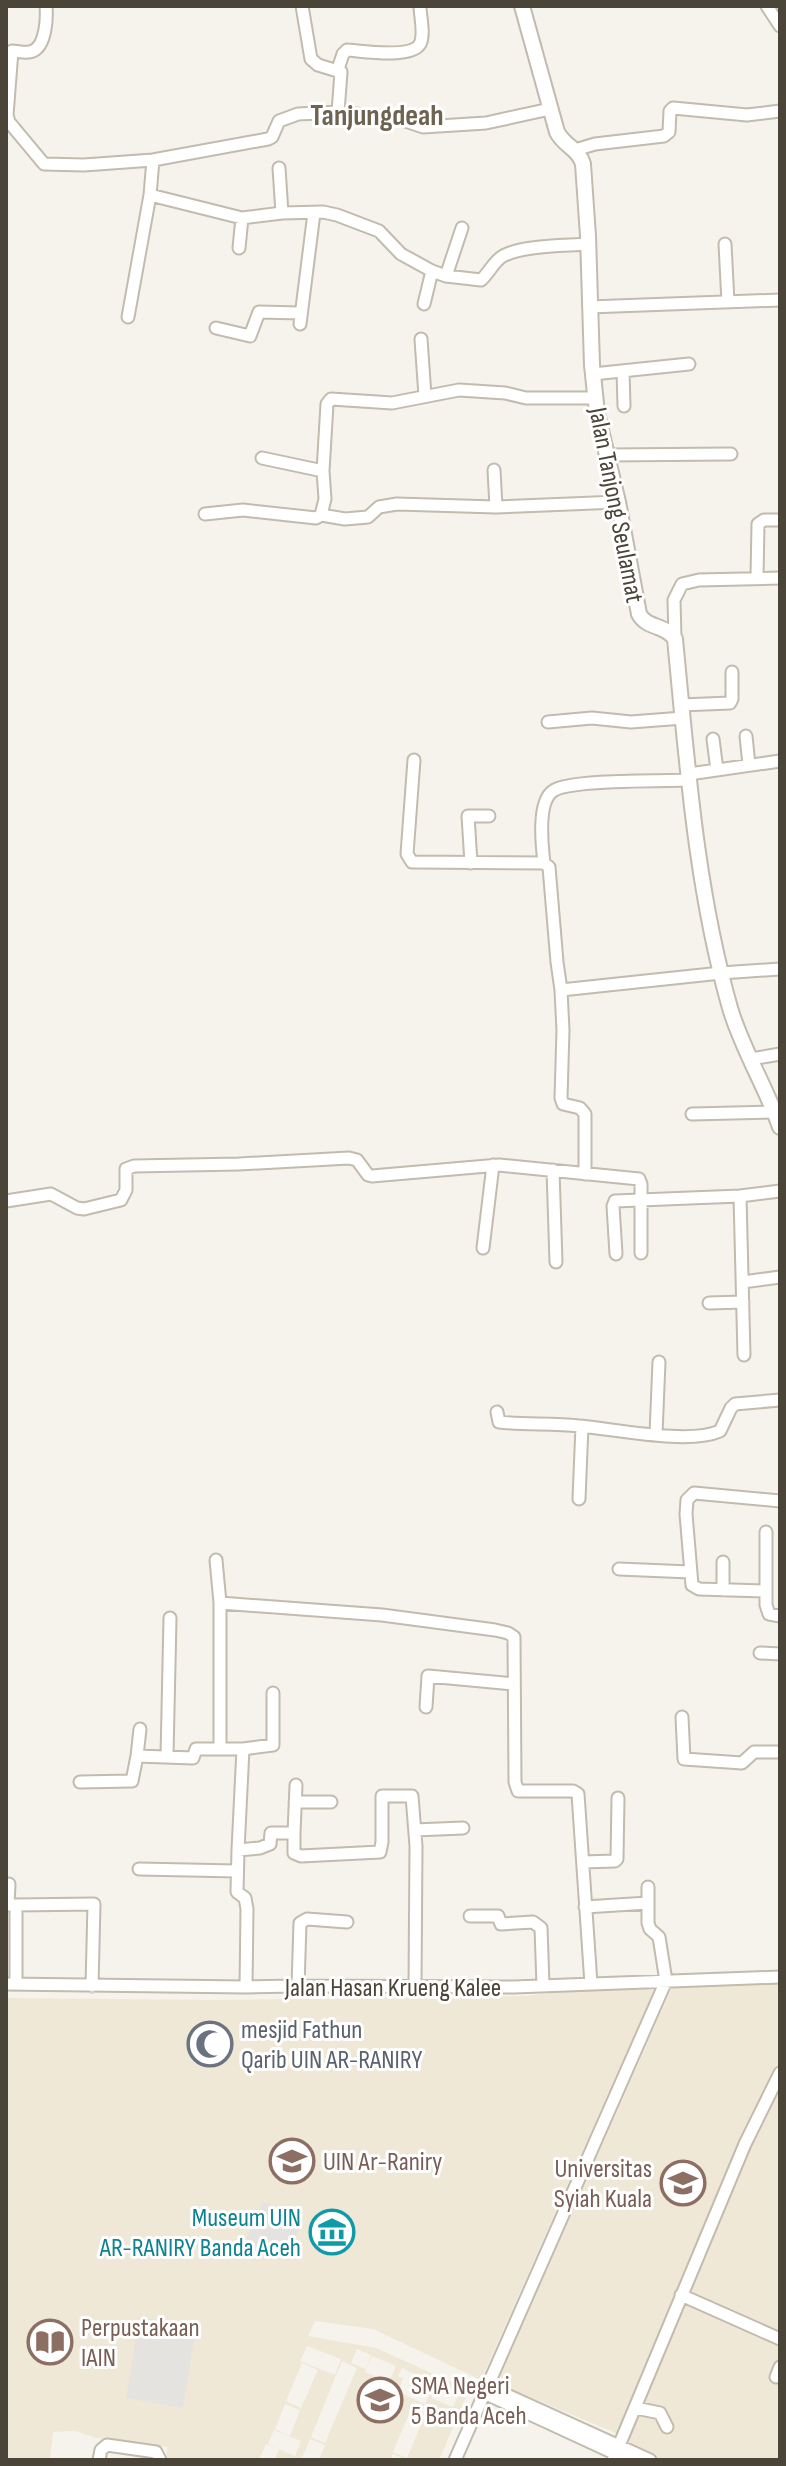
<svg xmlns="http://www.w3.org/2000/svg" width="786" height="2466" font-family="'Sofia Sans Condensed',sans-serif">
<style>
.education{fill:#efe8d6;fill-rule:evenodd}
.parking{fill:#e5e3e0}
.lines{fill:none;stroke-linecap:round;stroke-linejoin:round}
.minor-casing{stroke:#c2bbae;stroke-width:15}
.tertiary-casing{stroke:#c2bbae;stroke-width:18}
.minor{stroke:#fff;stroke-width:11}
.tertiary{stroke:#fff;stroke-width:14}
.labels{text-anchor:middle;stroke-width:6;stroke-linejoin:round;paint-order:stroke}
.street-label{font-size:26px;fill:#4b4439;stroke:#fff}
.worship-label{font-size:26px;fill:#5b616d;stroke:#fff;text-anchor:start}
.education-label{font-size:26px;fill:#785e54;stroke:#fff;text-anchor:start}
.culture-label{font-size:26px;fill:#0d838f;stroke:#fff;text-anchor:end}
.quarter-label{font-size:30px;font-weight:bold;fill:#6e6250;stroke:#fff}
</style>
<rect width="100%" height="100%" fill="#f6f3ec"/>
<!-- education -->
<path class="education" d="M780,1975V2460H622L630,2439L497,2383L674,1983Z
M596,1988L654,1990L481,2380L373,2329L315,2321L308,2336L376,2348L469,2390L439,2460H407L393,2454L390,2460H319L325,2445L310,2439L301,2460H275L279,2449L266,2444L259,2460H177L167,2458V2447L96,2438L75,2431L53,2432L50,2460H6V1998L216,2000L524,1996ZM307,2346L341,2359L335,2375L300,2361ZM357,2349L371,2355L366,2369L351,2363ZM372,2356L396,2366L389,2382L365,2372ZM342,2361L357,2368L325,2443L311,2437ZM302,2363L318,2370L301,2408L286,2401ZM402,2368L434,2383L425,2404L398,2392L403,2378L398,2376ZM438,2383L460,2392L453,2407L432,2398ZM414,2402L428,2408L407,2458L393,2452ZM285,2404L300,2410L290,2436L275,2429ZM274,2430L301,2441L295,2456L268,2444Z"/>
<!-- parking -->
<path class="parking" d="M263,2201L304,2219L288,2254L244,2245Z
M139,2317L196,2326L183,2408L126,2398Z"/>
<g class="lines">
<!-- minor casing -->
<g class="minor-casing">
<path id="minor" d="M46,6C47,18 46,45 33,51C27,54 18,51 12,51L7,115L9,122L44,164L84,165L153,160L268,139L272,137L279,121L298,114L338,112
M302,6L311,59L318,65L341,72L338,112L399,119L423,127L486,123L550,109
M767,6L780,26
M338,69L343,54L347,50C363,51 411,59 420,44C425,34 420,16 420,6
M575,150L595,144L664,136L669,132L670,111L673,108L747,115L780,111
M153,160L150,195L242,218L282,213L323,212L337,215L379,231L401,254L432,271L446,276L481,280C489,273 494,261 503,256C524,245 564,246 588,244
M279,168L282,213
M725,244L728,302
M239,248L242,218
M446,276L462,228
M424,304L432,271
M589,307L780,300
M128,317L150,195
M300,324L314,213
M216,328L250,336L259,312L301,313
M421,339L425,396
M623,371L624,406
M593,374L689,364
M607,455L731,454
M262,458L323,471
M494,470L496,507
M205,514L243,510L316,518L321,515L345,519L368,517L379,507L397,504L496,507L618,502
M321,515L325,499L323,471L327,404L331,399L392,403L459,390L505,393L526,398H595
M757,577L758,524L764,520H780
M675,639L674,600L682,584L699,580L780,578
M681,705L730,703L732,699V672
M548,722L592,718L631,722L683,718
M746,736L749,765
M713,739L717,770
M414,760L407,854L412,862L544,863L549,867L557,962L561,990L563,1030L561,1098L563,1104L580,1108L585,1114V1174
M689,774L780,761
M471,863L468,816H489
M544,863C542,846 537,802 553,791C568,779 665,781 690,780
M561,990L721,973L780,969
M751,1059L780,1054
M692,1114L774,1112
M553,1170L556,1262
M740,1196L744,1355
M6,1201L51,1194L77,1208L84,1209L121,1200L126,1190V1169L134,1166L239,1164L349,1158L357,1160L368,1175L372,1176L499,1165L639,1179L641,1184V1253
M483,1248L493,1165
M616,1254L613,1206L615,1201L740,1196L780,1191
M743,1282L780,1277
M709,1303L743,1302
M497,1412L499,1422C525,1425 552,1423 579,1426C615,1429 689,1445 720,1431L731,1408L735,1404L780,1400
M656,1434L659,1362
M579,1499L582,1426
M766,1532V1605L769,1614L780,1616
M216,1560L220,1603V1749H243L238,1850
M723,1562V1590
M619,1569L690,1572
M765,1591L699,1589L692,1585L686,1514L687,1500L694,1493L780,1501
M220,1603L382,1615L495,1630L508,1633L514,1637L515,1782L518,1791H573L578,1794L591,1984
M760,1653L780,1654
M426,1707L428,1676L514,1684
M682,1717L684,1759L742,1763L754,1752H780
M243,1749L273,1745V1693
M137,1756L140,1729
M167,1756L170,1618
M80,1782L132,1781L137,1756L193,1758L196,1749H220
M295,1802H331
M415,1830L463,1828
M294,1833L296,1785
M583,1862L615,1861L617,1859L618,1798
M139,1869L237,1871
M9,1884L8,1905H16V1984
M16,1905L94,1904L92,1986
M585,1907L648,1903
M470,1916H498L501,1924L533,1922L541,1928L543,1985
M6,1984L246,1987L298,1986L514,1987L780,1977
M298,1986L300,1923L307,1919L347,1922
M246,1987L247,1909L245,1898L237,1892L238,1850L260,1848L270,1844L271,1833H294V1853L301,1856L380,1852L382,1842V1796H412L416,1846L415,1986
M681,2295L780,2339
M776,2377L780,2367
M487,2386L650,2460
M484,2393L629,2460
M636,2408L660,2413L667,2427
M99,2460L101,2450L107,2445L156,2452L160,2460
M455,2460L666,1981L659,1937L650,1929L648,1923V1887
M613,2460L745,2144L780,2073"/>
</g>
<!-- tertiary casing -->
<g class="tertiary-casing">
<path id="tertiary" d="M522,6L557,132C564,146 579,149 583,164L588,236L592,365L597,413L618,502L639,614C647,629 665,624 675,639C687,762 696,889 730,1008C742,1049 766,1087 780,1127"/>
</g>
<!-- minor -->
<use href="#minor" class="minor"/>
<!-- tertiary -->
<use href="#tertiary" class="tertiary"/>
</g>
<!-- icons -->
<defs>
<g id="mosque-ring" transform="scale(2.3)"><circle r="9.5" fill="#fff" stroke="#6b7280" stroke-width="1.5"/><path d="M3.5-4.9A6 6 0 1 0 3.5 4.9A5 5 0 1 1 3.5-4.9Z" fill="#6b7280"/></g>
<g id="university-ring" transform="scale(2.3)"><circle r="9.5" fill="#fff" stroke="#8d6e63" stroke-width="1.5"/><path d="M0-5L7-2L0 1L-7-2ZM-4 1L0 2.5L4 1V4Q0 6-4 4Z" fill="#8d6e63"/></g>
<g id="museum-ring" transform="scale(2.3)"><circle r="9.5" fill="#fff" stroke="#0f9aa8" stroke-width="1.5"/><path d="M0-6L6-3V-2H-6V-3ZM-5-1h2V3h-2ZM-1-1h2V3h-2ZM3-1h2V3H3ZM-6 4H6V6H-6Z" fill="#0f9aa8"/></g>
<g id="library-ring" transform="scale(2.3)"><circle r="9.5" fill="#fff" stroke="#8d6e63" stroke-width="1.5"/><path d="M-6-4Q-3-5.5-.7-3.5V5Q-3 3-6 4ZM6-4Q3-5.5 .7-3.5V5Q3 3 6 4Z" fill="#8d6e63"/></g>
<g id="school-ring" transform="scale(2.3)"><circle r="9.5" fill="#fff" stroke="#8d6e63" stroke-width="1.5"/><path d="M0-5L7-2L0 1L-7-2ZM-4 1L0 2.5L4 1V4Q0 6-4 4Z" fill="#8d6e63"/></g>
</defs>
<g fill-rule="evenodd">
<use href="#mosque-ring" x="210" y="2044"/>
<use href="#university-ring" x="292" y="2161"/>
<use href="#university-ring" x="683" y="2183"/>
<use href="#museum-ring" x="332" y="2232"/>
<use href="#library-ring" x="50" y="2342"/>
<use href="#school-ring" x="380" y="2400"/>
</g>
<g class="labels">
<!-- street labels -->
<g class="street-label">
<text transform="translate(617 505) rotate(79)" y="9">Jalan Tanjong Seulamat</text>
<text x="393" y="1996">Jalan Hasan Krueng Kalee</text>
</g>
<!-- worship labels -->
<g class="worship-label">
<text x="241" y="2038">mesjid Fathun<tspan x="241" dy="30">Qarib UIN AR-RANIRY</tspan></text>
</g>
<!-- education labels -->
<g class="education-label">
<text x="323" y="2170">UIN Ar-Raniry</text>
<text x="652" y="2177" text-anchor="end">Universitas<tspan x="652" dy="30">Syiah Kuala</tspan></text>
<text x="81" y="2336">Perpustakaan<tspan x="81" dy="30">IAIN</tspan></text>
<text x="411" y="2394">SMA Negeri<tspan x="411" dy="30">5 Banda Aceh</tspan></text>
</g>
<!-- culture labels -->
<g class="culture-label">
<text x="301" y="2226">Museum UIN<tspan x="301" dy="30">AR-RANIRY Banda Aceh</tspan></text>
</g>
<!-- quarter labels -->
<g class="quarter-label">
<text x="377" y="125">Tanjungdeah</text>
</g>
</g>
<!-- border -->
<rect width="786" height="2466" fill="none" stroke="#4b4439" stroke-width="16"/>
</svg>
